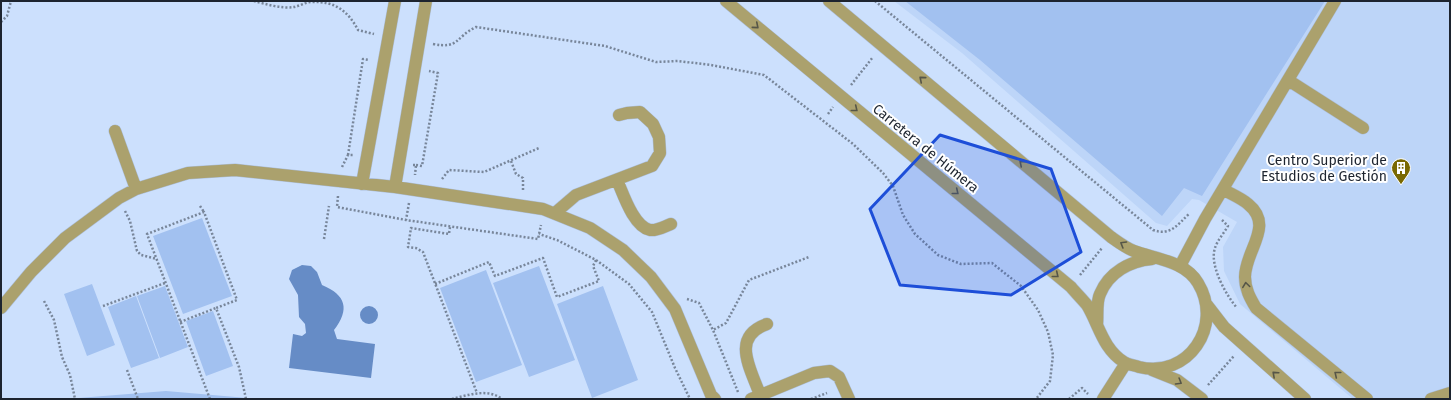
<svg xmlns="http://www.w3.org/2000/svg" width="1451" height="400" font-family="'Fira Sans',sans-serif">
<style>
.built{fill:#bdd5f8}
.green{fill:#a2c1f0}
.water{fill:#668cc6}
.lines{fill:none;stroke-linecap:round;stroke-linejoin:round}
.minor-casing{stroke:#acbed8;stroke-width:13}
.path{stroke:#78869a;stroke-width:2.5;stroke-dasharray:2 2;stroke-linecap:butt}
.minor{stroke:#aba16d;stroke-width:12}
.oneway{stroke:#565648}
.marked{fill:#1d4ed8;fill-opacity:0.2;stroke:#1d4ed8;stroke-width:3;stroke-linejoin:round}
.labels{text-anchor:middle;stroke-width:4;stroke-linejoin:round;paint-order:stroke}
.street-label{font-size:14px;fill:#1d242f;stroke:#fff}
.poi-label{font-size:14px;fill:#1d242f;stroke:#fff;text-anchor:end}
</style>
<rect width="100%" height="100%" fill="#cce0fd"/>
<!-- built -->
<path class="built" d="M894,1H1450V399H1353L1240,304L1224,271L1223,247L1237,222L1199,200L1192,199L1167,226L1156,223L962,53Z"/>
<!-- green -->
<path class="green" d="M905,1H1325L1202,196L1184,188L1162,216L980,60Z
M202,218L232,296L183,314L153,236Z
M539,266L575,360L529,377L493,283Z
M486,270L522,365L476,382L440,288Z
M92,284L115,345L87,356L64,294Z
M165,286L188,347L160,358L137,296Z
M603,286L638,380L592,398L557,304Z
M136,296L159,358L131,368L108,307Z
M213,311L233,366L206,376L186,321Z
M166,391L258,399H66Z"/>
<!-- water -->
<path class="water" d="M302,265L311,266L317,272L322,285C346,295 350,309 334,330L337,339L375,344L371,378L289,368L293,334L302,336L306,333L305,324L299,317L298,295L289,279L292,270Z
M360 315a9 9 0 1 1 18 0a9 9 0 1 1-18 0Z"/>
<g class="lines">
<!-- minor casing -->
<g class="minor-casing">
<path id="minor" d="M726,1L1071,287C1076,293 1082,299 1087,305C1099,325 1103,349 1124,362C1128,365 1134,365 1139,367C1188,379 1224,326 1198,283C1185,261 1156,259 1134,251C1126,248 1118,242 1111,237L829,1
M1288,80L1363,128
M115,131L136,189
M617,180C623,193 633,226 650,230C657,231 665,226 671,224
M362,184L395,1
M395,187L426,1
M1224,190C1231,194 1241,198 1248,204C1275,226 1245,250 1245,277C1245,289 1250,298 1256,308L1367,399
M555,213L576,195L652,166L660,153L659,137L653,124L640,112L627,113L619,115
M1180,266L1205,219L1335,1
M1207,305L1224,327L1305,399
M1,308L31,272L65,238L119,198L136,189L188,173L235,170L395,187L543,209L590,228L623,250L651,277L675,309L711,395L715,399
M1097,325C1098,316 1096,302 1100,294C1109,272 1130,261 1152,259
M1152,370L1177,380L1202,399
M760,395C751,369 730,337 767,324
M751,399L814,373L830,371L839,377L849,399
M1103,399L1126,363
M1431,399L1450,393"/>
</g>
<!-- path -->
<path class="path" d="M254,1C265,4 282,9 294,7C300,6 305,2 312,2C335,1 348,11 358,30L374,34
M875,1L1153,230C1171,236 1177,225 1190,213
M1,22L7,16L11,1
M433,44C460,49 455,37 476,27L605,46L656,62L678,61L711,65L764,75L853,144L883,173L893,186L903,215L915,234L938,255L961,264L992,263L1021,286L1038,310L1048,332L1053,355L1050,381L1036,399
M851,85L873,57
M828,114L833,107
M348,155L363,59L369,60
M511,161L516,174L523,178V190
M413,165H416L415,175
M416,165L422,166L438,73L429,71
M342,167L348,155H353
M442,179L449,170L484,172L539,148
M338,196L337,207L406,220
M409,203L406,220L538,239L541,225
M200,206L204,212
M125,211L130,221L137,251L141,255L157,259
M1222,220L1228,226C1224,233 1217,241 1215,248C1209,265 1226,295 1237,308
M450,227L449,234L411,228L408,247L416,248L423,252L477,393
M324,239L329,206
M596,260L629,284L652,312L675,368L690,399
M1080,275L1102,248
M435,284L489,262L495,276L543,258L557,297L599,281L593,266L596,260L557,240L539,234
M687,299L699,303L713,330
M44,301L54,320L62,357L70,375L75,399
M103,306L165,283
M180,322L216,308
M127,370L138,399
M1208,385L1234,356
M738,392L713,330L726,323L749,280L809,257
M210,399L147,234L204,212L237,300L216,308L239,367L246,399
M452,399C468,395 488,388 502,399
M811,399L827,393
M1069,399L1082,388L1088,394"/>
<!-- minor -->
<use href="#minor" class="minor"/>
</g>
<!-- one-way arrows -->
<defs><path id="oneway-chevron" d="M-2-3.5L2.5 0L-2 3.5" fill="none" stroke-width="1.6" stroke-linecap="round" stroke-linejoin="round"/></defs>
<g class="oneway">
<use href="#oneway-chevron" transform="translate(756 26) rotate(40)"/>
<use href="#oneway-chevron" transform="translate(922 79) rotate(-140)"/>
<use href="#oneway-chevron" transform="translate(855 109) rotate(39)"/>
<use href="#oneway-chevron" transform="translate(1022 163) rotate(-140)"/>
<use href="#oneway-chevron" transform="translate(956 192) rotate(39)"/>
<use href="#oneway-chevron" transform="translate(1123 244) rotate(-149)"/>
<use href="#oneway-chevron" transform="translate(1056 275) rotate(39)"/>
<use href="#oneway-chevron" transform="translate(1246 285) rotate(-98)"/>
<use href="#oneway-chevron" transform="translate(1275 374) rotate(-138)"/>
<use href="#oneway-chevron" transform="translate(1337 374) rotate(-141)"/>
<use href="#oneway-chevron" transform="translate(1179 382) rotate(31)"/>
</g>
<!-- marked area -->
<path class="marked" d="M940,135L1051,169L1081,252L1011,295L900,285L870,209Z"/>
<!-- icons -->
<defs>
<g id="building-pin" transform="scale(1)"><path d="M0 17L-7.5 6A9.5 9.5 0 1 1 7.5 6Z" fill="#796800" stroke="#fff"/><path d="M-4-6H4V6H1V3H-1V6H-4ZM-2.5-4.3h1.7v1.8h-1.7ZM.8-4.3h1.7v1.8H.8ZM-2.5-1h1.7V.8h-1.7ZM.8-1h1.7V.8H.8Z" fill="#fff"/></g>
</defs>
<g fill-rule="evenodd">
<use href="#building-pin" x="1401" y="168"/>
</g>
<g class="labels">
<!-- street labels -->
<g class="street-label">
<text transform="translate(926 148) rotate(39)" y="5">Carretera de Húmera</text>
</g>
<!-- poi labels -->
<g class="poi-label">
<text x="1387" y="165">Centro Superior de<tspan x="1387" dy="16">Estudios de Gestión</tspan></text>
</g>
</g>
<!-- border -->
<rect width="1451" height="400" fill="none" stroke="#1d242f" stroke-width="4"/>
</svg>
